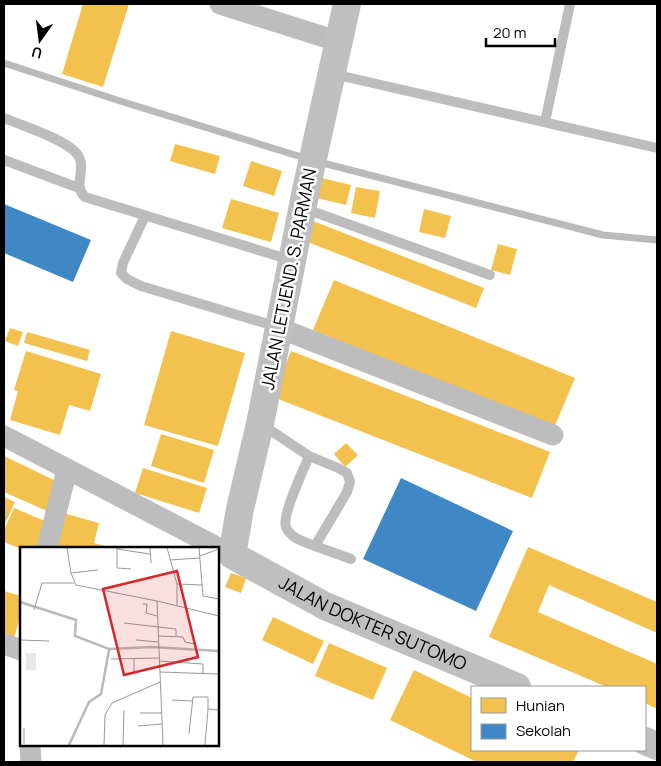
<svg xmlns="http://www.w3.org/2000/svg" width="661" height="766" font-family="Manrope,sans-serif">
<style>
.homes{fill:#f2c14e}
.schools{fill:#3f88c5}
.lines{fill:none;stroke-linecap:round;stroke-linejoin:round}
.stream{stroke:#bababa;stroke-width:7}
.lane{stroke:#bdbdbd;stroke-width:10}
.street{stroke:#bdbdbd;stroke-width:21}
.secondary{stroke:#bfbfbf;stroke-width:28}
.labels{text-anchor:middle;stroke-width:5;stroke-linejoin:round;paint-order:stroke}
.street-label{font-size:18px;fill:#000;stroke:#fff}
.inset-river{fill:none;stroke:#bababa;stroke-width:2.5}
.inset-road{fill:none;stroke:#999;stroke-width:1}
.view{fill:#d62828;fill-opacity:0.15;stroke:#d62828;stroke-width:2.5}
.inset-edge{fill:none;stroke:#000;stroke-width:2.5}
</style>
<rect width="100%" height="100%" fill="#fff"/>
<!-- homes -->
<path class="homes" d="M83,4H129L103,87L62,74Z
M175,144L220,156L215,174L170,161Z
M251,161L282,171L274,196L243,186Z
M318,177L351,185L346,205L313,197Z
M356,187L380,191L375,218L351,213Z
M231,199L279,213L271,242L222,228Z
M424,209L451,216L445,238L419,232Z
M313,221L484,288L476,308L305,241Z
M498,244L517,249L510,275L491,270Z
M334,280L575,378L554,428L313,330Z
M10,328L23,332L18,346L5,341Z
M171,331L245,353L218,446L144,425Z
M27,332L90,350L87,361L24,343Z
M26,351L101,374L90,411L69,405L60,435L10,420L18,391L14,390Z
M291,351L550,452L532,498L273,397Z
M161,434L214,450L204,483L151,466Z
M346,443L358,455L345,467L334,454Z
M4,456L60,483L47,511L4,492Z
M143,468L207,488L199,513L135,493Z
M4,497L15,502L4,526Z
M14,508L52,524L41,548L21,549L4,542V530Z
M63,513L99,523L94,543L111,548H54Z
M528,547L657,602V633L549,585L538,612L657,664V709L645,703V687H607L489,637Z
M231,573L246,578L241,593L225,587Z
M4,591L21,596V614L14,638L4,635Z
M273,617L324,641L313,664L262,640Z
M329,643L387,668L373,700L315,676Z
M414,670L472,698V750H579L573,762H477L390,720Z"/>
<!-- schools -->
<path class="schools" d="M4,204L91,240L73,282L4,253Z
M401,478L513,531L476,611L363,559Z"/>
<g class="lines">
<!-- stream -->
<path class="stream" d="M4,63L120,101L308,159
M319,162L603,235L657,240"/>
<!-- lane -->
<path class="lane" d="M333,74L657,148
M4,118C21,125 67,140 77,154C79,156 81,161 81,164C82,177 75,188 85,197L291,260
M545,122L570,4
M4,160L79,188
M303,208L490,275
M145,216L123,263L121,273L127,279L141,286L278,327
M261,424L309,456L338,468L347,473L350,482L347,492L315,546L351,559
M309,456C304,469 281,517 286,527C291,539 305,542 315,546"/>
<!-- street -->
<path class="street" d="M220,4L340,42
M279,328L553,435
M4,436L232,555
M47,548L67,470
M4,644L21,650
M30,745L31,762"/>
<!-- secondary -->
<g class="secondary">
<path id="s1" d="M347,4L306,190L260,424L240,509L232,555L325,606L517,687"/>
<path d="M645,741L657,746"/>
</g>
</g>
<g class="labels">
<!-- street labels -->
<g class="street-label">
<text transform="translate(289 279) rotate(-79)" y="6">JALAN LETJEND. S. PARMAN</text>
<text dy="6" stroke="none"><textPath href="#s1" startOffset="720">JALAN DOKTER SUTOMO</textPath></text>
</g>
</g>
<!-- overview -->
<g transform="translate(20 547)">
<rect width="199" height="199" fill="#fff"/>
<path d="M6,106H16V123H6Z" fill="#e8e8e8"/>
<path class="inset-river" d="M0,55L56,73L55,89L89,102L132,100L199,104M49,198L69,155L81,147L89,103"/>
<path class="inset-road" d="M47,1L51,26L56,38L137,54L143,198M97,1V21L111,22M130,1L131,16M147,1L157,37V59M179,1L183,49L199,52M97,2L130,7M180,9L199,2M150,13L180,11M51,26L78,23M157,37L183,38M137,54L199,69M123,57H127L126,66L137,69M14,63L22,36H54M104,76L156,82V89M139,89L163,90L165,95L175,97M0,93L29,94M116,93L138,95M114,111V127M91,112L139,111M139,114L183,117V127M140,125L199,127M152,153L173,154M120,166H142M118,179L142,177M169,187L173,150H188V162L199,163M4,197V181M84,198L85,168L92,156L140,135M103,198L104,163M185,198L188,162"/>
<path class="view" d="M157,24L178,110L104,128L83,42Z"/>
<rect width="199" height="199" class="inset-edge"/>
</g>
<!-- border -->
<rect width="661" height="766" fill="none" stroke="#000000" stroke-width="10"/>
<!-- legend -->
<rect x="471" y="686" width="175" height="65" fill="#ffffff" stroke="#999999"/>
<rect x="481" y="698" width="25" height="15" fill="#f2c14e" stroke="#999999"/>
<text x="516" y="711" font-size="15" fill="#000000">Hunian</text>
<rect x="481" y="724" width="25" height="15" fill="#3f88c5" stroke="#999999"/>
<text x="516" y="736" font-size="15" fill="#000000">Sekolah</text>
<!-- north arrow -->
<g transform="translate(40 40) rotate(194)" stroke="#ffffff" stroke-width="4" paint-order="stroke">
<path d="M0-4L9 19L0 12L-9 19Z" fill="#000000"/>
<text y="-8" font-size="14" font-weight="bold" text-anchor="middle" fill="#000000">U</text>
</g>
<!-- scale -->
<path d="M486 38v8h69v-8" fill="none" stroke="#000000" stroke-width="2.5"/>
<text x="493" y="38" font-size="15" fill="#000000" stroke="#ffffff" stroke-width="4" paint-order="stroke">20 m</text>
</svg>
